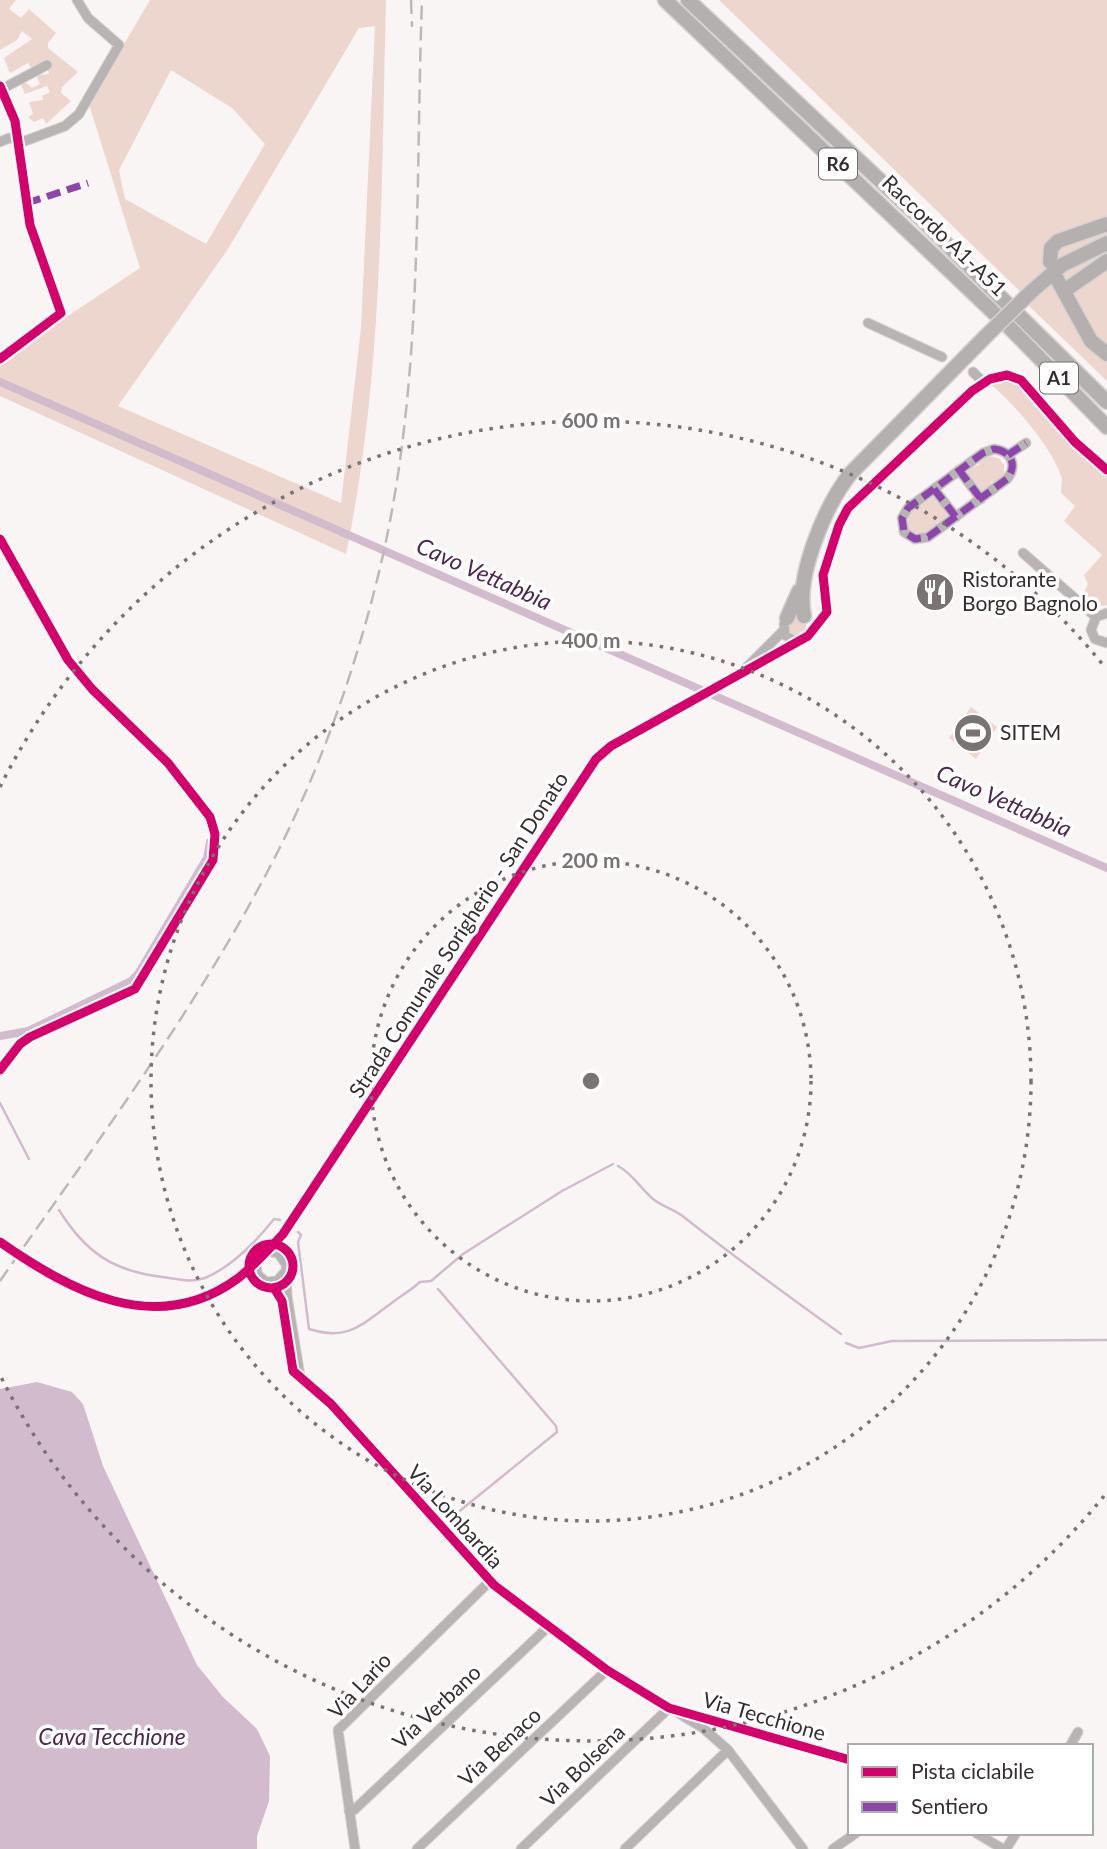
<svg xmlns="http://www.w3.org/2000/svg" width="1107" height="1849" font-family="Lato,sans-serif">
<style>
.green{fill:#ecd6ce;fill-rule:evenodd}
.water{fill:#d1bbcc}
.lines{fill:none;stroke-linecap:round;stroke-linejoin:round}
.stream{stroke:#d1bbcc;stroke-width:2.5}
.canal{stroke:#d1bbcc;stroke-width:8}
.minor-casing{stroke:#d6d2d2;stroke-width:11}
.highway-casing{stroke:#d6d2d2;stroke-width:17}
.minor{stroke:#b7b4b3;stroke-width:9}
.highway{stroke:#b4b0b0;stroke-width:14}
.rail{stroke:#bcb9b9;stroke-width:2.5;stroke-dasharray:14 7;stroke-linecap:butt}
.minor-bridge-casing{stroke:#d6d2d2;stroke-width:11;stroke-linecap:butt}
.highway-bridge-casing{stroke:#d6d2d2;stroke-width:17;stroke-linecap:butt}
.minor-bridge{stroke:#b7b4b3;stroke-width:9}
.highway-bridge{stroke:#b4b0b0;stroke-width:14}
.quiet{stroke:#8e44ad;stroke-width:7;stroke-dasharray:14 7;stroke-linecap:butt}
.cycleway-casing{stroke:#fff;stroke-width:13}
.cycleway{stroke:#d6006c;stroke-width:9}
.ring{fill:none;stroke:#7a7374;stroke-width:3.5;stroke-dasharray:3.5 7}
.labels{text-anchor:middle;stroke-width:7;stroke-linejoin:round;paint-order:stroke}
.shield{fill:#fff;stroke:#726c6d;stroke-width:2}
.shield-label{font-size:19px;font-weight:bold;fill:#352d2e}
.street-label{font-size:21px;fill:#352d2e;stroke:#fff}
.poi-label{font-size:21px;fill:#352d2e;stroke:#fff;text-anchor:start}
.water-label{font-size:23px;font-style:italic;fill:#4e284b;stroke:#fff}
.centre{fill:#7a7374;stroke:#fff;stroke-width:3.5}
.ring-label{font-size:21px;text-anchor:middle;font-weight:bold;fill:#7a7374;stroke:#fff;stroke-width:7;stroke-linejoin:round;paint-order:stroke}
</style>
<rect width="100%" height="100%" fill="#faf5f5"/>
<!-- green -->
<path class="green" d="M0,0H16L9,9L21,18L29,9L56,33L48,43V48L78,72L62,87L61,93L71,101L46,124L43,118L34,122L28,117L33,114L29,102L43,100L42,96L50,92L47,86L25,94L21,84L24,81L32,88L40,84L36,75L49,74L46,63L33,70L28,63L10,73L4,58L32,39L22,31L17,40L0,50Z
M150,0H386C381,185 384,372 346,554L0,396V361L140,268L89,104ZM375,26L361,328L341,503L118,406L228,249L359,28ZM171,70L232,108L265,144L206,244L125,199L119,170Z
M719,0H1107V381L1026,303L1029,300Z
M1006,380L1018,384L1072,445L1107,476V605L1095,607L1082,597L1088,584L1084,575L1102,555L1064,521L1075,506L1061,493C1061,487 1063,481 1061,476C1053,449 1013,402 990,384Z
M985,455L999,458L1004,465V480L995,484L991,481L992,488L980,497L961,471L979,465L978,459Z
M934,490L955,517L944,525L937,522L939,528L927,537L912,533L907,528L908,510L920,502L924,504V498Z
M788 627a9 9 0 1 1 18 0a9 9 0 1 1-18 0Z
M971,707L997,727L976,759L949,738Z"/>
<!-- water -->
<path class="water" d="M37,1382L72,1392L83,1404L103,1466L197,1665L223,1697L257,1729L270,1756L269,1801L257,1836V1849H0V1389Z"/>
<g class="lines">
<!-- stream -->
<path class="stream" d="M0,1103L29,1159
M618,1166C633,1174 640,1188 653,1199C663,1207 676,1210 685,1218C736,1258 788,1296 841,1334
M59,1210C86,1253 113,1271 162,1277C177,1279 191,1283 205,1278C233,1266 255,1243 274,1219L280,1220
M298,1232L301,1235L298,1242L309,1329C347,1341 360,1326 389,1305C399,1297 410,1291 420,1282L431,1281L463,1254L562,1191L613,1164
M438,1289L556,1426L557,1432L451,1518
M846,1343L859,1348L892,1341L1107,1340"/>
<!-- canal -->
<path class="canal" d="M0,382L1107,868
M0,1036L28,1031L131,981L138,974L207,858L210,842"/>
<!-- minor casing -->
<g class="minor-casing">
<path id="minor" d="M0,86L15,121L30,225L61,313L0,359
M2,89L47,65
M0,142L9,138L25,141L65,126L79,114L119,45L88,18L77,0
M868,323L942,357
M973,372L984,383
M994,449C1011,451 1018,465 1007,479L928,537L915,539L904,532L902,518L908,508L983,453Z
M1008,455L1026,443
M959,470L981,499
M934,489L956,517
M0,539L68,660L92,689L168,763L210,817L215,834L213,860L135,989L30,1037L20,1044L0,1070
M1023,553L1096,617
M1107,613L1096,617L1091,630L1095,639L1107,643
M789,617L784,624L785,635L792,640L800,641
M747,667L783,631
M267,1251L278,1253L286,1264L287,1296L300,1376L331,1404L494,1585L607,1670L703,1728L728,1750L803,1849
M256,1260L257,1274L266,1282L277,1281L285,1272
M34,1266C97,1304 171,1327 237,1279C254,1267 269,1249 283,1234L596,759L611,746L808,636L828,609L823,575L839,525L848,508L978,386L997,377L1017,378L1075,442L1107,470
M684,1713L850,1760
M1070,1746L1078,1732
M349,1811L354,1810L549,1626
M976,1833L1003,1849
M355,1849L338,1730L490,1581
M417,1849L607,1670
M521,1849L669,1708
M625,1849L728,1750
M833,1849L856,1833
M1006,1849L1016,1833"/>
</g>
<!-- highway casing -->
<g class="highway-casing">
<path id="highway" d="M665,0L1011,329L1107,427
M688,0L921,219L1107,402
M1050,262L1051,248L1058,241L1107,224
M1057,279L1091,341L1107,354
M1032,291L1062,265L1107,243
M1064,291L1107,261
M804,616C795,576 826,504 851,473L987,335
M787,618L799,591"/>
</g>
<!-- minor -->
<use href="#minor" class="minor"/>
<!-- highway -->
<use href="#highway" class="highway"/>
<!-- rail -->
<path class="rail" d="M411,0L412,27
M0,1281C95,1144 196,1010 273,861C320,770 356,668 380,568C424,383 415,189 422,0"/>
<!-- minor-bridge casing -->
<g class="minor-bridge-casing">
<path id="minor-bridge" d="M0,1242L34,1266"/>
</g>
<!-- highway-bridge casing -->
<g class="highway-bridge-casing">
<path id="highway-bridge" d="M987,335L1032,291"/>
</g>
<!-- minor-bridge -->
<use href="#minor-bridge" class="minor-bridge"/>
<!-- highway-bridge -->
<use href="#highway-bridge" class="highway-bridge"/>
<!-- quiet -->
<path class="quiet" d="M27,203L88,183
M994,449C1011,451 1018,465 1007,479L928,537L915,539L904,532L902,518L908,508L983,453Z
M1008,455L1026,443
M959,470L981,499
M934,489L956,517"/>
<!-- cycleway casing -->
<g class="cycleway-casing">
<path id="cycleway" d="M0,86L15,121L30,225L61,313L0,359
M0,539L68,660L92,689L168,763L210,817L215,834L213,860L135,989L30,1037L20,1044L0,1070
M0,1242C70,1291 156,1338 237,1279C254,1266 269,1249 283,1234L596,759L611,746L808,636L827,612L823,575L839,525L848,508L972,391L990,379L1007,375L1021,380L1075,442L1107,470
M249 1266a22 22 0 1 1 44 0a22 22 0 1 1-44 0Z
M274,1288L282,1301L293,1371L331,1404L494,1585L607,1670L669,1708L850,1760"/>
</g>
<!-- cycleway -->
<use href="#cycleway" class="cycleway"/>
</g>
<!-- distance rings -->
<g class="ring">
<circle cx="591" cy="1081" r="220"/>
<circle cx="591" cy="1081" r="440"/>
<path d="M1104 1496A660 660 0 0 1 0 1375M0 787A660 660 0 0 1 1104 666"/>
</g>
<!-- icons -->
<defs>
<g id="restaurant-disc" transform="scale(2.0125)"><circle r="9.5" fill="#7a7374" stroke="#fff"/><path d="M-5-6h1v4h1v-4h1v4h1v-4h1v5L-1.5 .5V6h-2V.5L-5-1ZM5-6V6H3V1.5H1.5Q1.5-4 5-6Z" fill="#fff"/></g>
<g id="stadium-disc" transform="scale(2.0125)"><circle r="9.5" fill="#7a7374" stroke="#fff"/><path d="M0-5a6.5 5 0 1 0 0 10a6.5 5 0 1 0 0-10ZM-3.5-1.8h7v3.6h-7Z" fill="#fff"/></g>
</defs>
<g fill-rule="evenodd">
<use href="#restaurant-disc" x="935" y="592"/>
<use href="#stadium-disc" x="973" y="733"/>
</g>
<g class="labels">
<!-- shield labels -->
<g class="shield">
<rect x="819" y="148.5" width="38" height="31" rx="5"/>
<rect x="1040" y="362.5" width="38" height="31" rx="5"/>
</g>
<g class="shield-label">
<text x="838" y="171">R6</text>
<text x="1059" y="385">A1</text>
</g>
<!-- street labels -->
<g class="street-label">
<text transform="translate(944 236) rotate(44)" y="7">Raccordo A1-A51</text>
<text transform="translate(459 935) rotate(-57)" y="7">Strada Comunale Sorigherio - San Donato</text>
<text transform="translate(455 1517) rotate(48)" y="7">Via Lombardia</text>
<text transform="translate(360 1686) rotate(-47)" y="7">Via Lario</text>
<text transform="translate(437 1707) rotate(-43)" y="7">Via Verbano</text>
<text transform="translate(764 1717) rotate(16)" y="7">Via Tecchione</text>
<text transform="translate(500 1747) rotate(-43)" y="7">Via Benaco</text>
<text transform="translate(583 1766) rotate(-44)" y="7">Via Bolsena</text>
</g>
<!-- poi labels -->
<g class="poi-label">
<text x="962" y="587">Ristorante<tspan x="962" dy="24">Borgo Bagnolo</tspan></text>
<text x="1000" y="740">SITEM</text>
</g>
<!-- water labels -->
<g class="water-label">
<text transform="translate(484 574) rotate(24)" y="8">Cavo Vettabbia</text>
<text transform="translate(1004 801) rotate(24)" y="8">Cavo Vettabbia</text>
<text x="112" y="1745">Cava Tecchione</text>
</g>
</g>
<circle cx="591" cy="1081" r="10" class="centre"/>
<g class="ring-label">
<text x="591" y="428">600 m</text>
<text x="591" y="648">400 m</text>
<text x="591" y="868">200 m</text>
</g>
<!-- legend -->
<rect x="848" y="1744" width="245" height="91" fill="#ffffff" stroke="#aeabab" stroke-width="2"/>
<rect x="862" y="1767" width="35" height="10" fill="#d6006c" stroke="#aeabab" stroke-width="2"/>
<text x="911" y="1779" font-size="21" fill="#352d2e">Pista ciclabile</text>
<rect x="862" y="1802" width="35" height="10" fill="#8e44ad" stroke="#aeabab" stroke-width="2"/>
<text x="911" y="1814" font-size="21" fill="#352d2e">Sentiero</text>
</svg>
